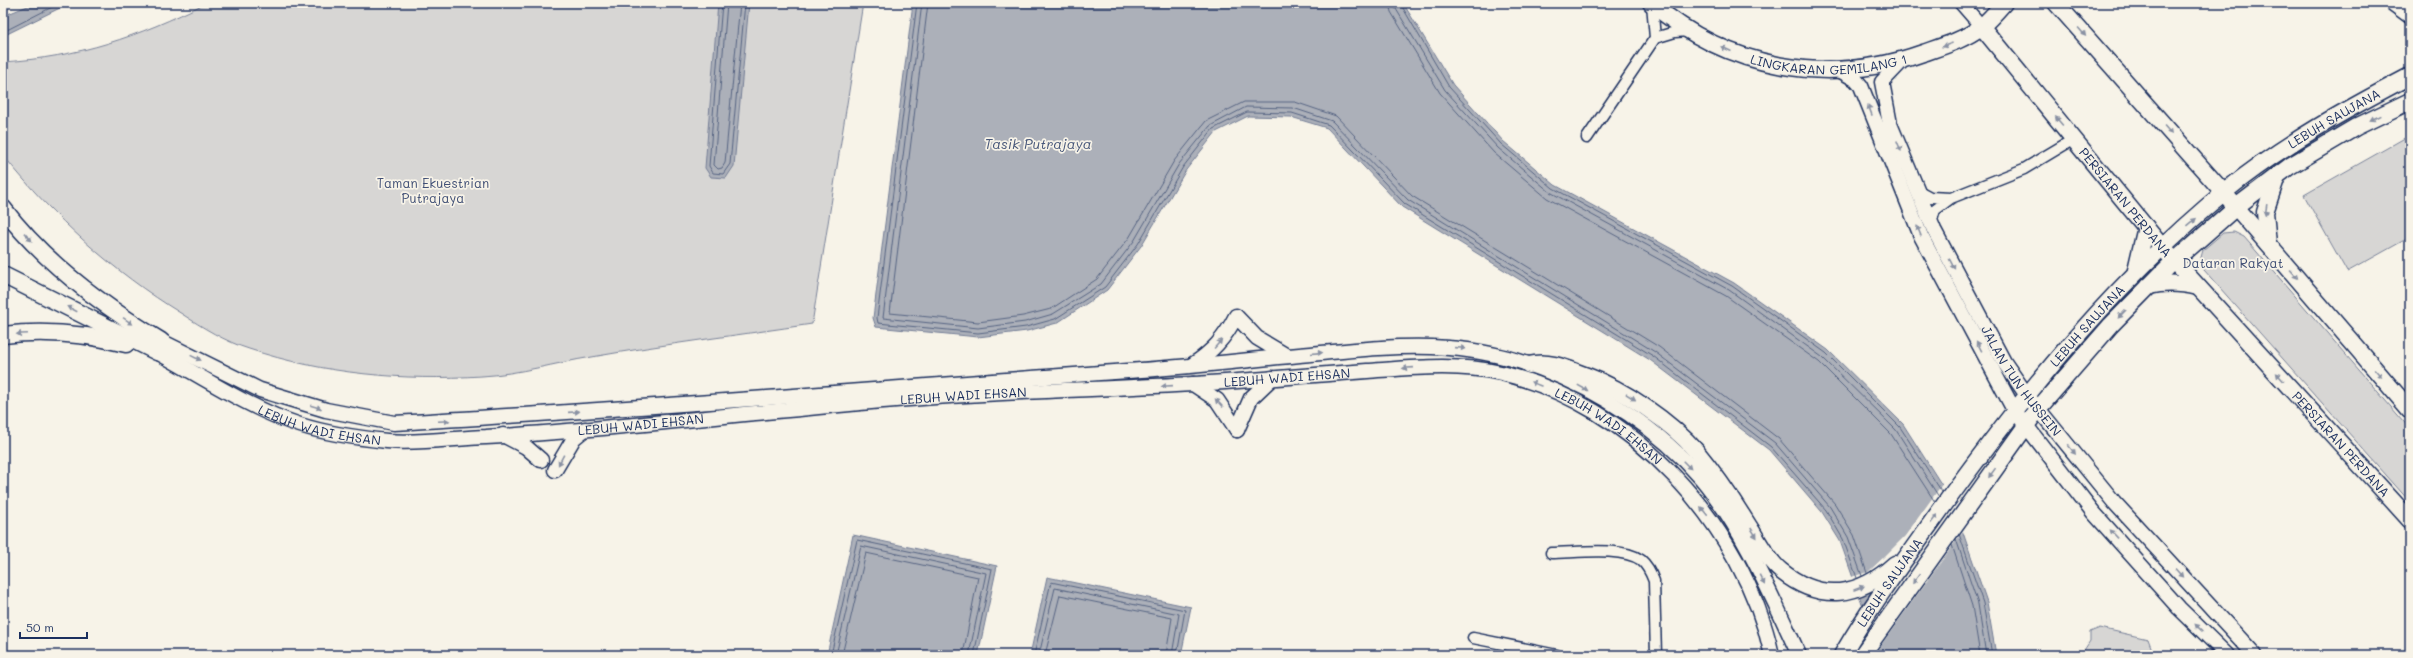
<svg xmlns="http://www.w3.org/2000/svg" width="2413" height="658" font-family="Mali,sans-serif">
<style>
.green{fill:#d7d6d4;stroke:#798299}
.water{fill:#acb0b9;stroke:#727c95}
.pier{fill:#f7f3e8}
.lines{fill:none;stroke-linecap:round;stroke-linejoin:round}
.shore{stroke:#556382;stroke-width:1}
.minor-casing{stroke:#1b2f5e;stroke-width:13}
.tertiary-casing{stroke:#1b2f5e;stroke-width:16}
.secondary-casing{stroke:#1b2f5e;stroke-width:17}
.primary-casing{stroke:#1b2f5e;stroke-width:19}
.minor{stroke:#f7f3e8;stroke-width:10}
.tertiary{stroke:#f7f3e8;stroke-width:13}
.secondary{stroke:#f7f3e8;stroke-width:14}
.primary{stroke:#f7f3e8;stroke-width:16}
.oneway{fill:#8991a3}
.labels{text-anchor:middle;stroke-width:3.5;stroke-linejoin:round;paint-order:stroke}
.street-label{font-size:13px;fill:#1b2f5e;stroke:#f7f3e8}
.park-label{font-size:13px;fill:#415076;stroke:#f7f3e8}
.water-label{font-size:14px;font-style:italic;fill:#465679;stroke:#f7f3e8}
</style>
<rect width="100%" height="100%" fill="#f7f3e8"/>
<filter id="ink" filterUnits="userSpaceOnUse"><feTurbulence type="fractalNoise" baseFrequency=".025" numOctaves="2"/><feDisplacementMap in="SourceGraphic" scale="8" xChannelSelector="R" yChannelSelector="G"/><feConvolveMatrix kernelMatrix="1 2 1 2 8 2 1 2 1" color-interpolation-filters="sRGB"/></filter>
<g filter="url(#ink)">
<!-- green -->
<path class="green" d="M206,3H863L812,324C739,335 665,344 592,357C555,363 519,374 482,376C403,381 324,374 249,349C226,342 202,327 182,314C112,271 54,218 3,155V62C80,57 137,37 206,3Z
M2410,135V237L2347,272L2304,195Z
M2234,232L2244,237L2410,429V502L2204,270L2200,261L2203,250L2223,233Z
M2100,628L2148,639L2154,655H2081L2090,641V632Z"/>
<!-- water -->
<path class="water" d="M35,3H70L3,36V16Z
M718,3H749L734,166L726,178L711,177L705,168Z
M913,3H1403L1453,85L1503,141L1555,185L1734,283L1828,350L1903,424L1952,501L1987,602L1996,655H1876L1870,626L1840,541L1822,512L1769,450L1650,360L1402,207L1327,128L1291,117L1248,116L1216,132L1186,170L1141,246L1107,290L1057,323L1027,331L978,337L876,327L873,318Z
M853,535L997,566L978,655H827Z
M1047,577L1191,607L1181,655H1030Z"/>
<!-- pier -->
<path class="pier" d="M1943,483L1954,500L1964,530L1874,655L1868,626L1875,594L1874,589L1857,596L1851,577L1868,572L1886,555L1905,536Z"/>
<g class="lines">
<!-- shore -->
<path class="shore" d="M722,3L709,166L713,173L723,174L730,164L745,3
M727,3L714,165L718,169L722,168L725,163L740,3
M917,3L877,318L878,323L978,333L1026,327L1055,319L1105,287L1138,244L1183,167L1213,129L1247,112L1292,113L1329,125L1405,204L1653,356L1771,447L1826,510L1843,539L1857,578
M922,3L883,318L978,328L1025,322L1053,314L1101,284L1134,241L1179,164L1210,126L1246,107L1293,108L1332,121L1408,200L1655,352L1775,443L1830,507L1848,537L1862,576
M928,3L890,313L978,322L1023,316L1051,309L1097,279L1129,238L1174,161L1206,121L1244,102H1295L1336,116L1412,196L1659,347L1779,439L1835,504L1854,535L1867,573
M1389,3L1391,12L1440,93L1494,153L1547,198L1726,296L1819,362L1891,434L1935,502
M1395,3L1396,9L1445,90L1498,148L1550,192L1729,290L1822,357L1896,430L1939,497
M1400,3L1449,87L1501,144L1553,188L1732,286L1826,353L1900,427L1942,492
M3,32L60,3
M1959,534L1983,603L1992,655
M1956,539L1978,604L1986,655
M1952,545L1972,606L1980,655
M831,655L857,540L992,569L974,655
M836,655L861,546L986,573L969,655
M842,655L866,553L978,577L963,655
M1034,655L1051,582L1185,610L1177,655
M1039,655L1055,588L1179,614L1172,655
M1045,655L1060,595L1172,618L1166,655"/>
<!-- minor casing -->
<g class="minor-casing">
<path id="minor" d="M1652,4L1655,38
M1587,138L1655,38L1675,32L1689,31
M1917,190L1930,197L1951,198
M1931,223L1935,210L1951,198L2024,169L2074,139
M1551,553C1575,553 1621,546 1641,560C1647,565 1651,573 1654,581L1656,655
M1473,638L1557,655"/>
</g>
<!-- tertiary casing -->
<g class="tertiary-casing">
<path id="tertiary" d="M1961,3L1981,26
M2391,3L2410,17"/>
</g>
<!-- secondary casing -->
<g class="secondary-casing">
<g id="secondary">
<path id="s1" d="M1902,61L1882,82L1890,124L1934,230L2004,362L2026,394L2114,502L2255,655"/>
<path d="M1841,71L1855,79L1861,86L1921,236L2014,410L2093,512L2179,608L2227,655"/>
<path d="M161,341L260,390L326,410L394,423C643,409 892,388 1141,370C1198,366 1255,359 1311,354C1395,346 1461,338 1542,369C1601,391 1660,430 1701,478C1743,528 1772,597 1799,655"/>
<path id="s2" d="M157,352C203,377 250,409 300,425C328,434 358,438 387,441C419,444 454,438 486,437C572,432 658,423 744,414C803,409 862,402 922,398C1023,390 1124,389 1225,382C1272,378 1320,375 1367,371C1412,368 1457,363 1501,373C1633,404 1743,525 1772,655"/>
<path d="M1192,365C1212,352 1225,338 1236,316L1257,338L1287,356"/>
<path d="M1193,384L1217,400L1237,430"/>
<path d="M1237,430L1251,398L1272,378"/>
<path d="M503,435L526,447L541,460"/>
<path d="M555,470L574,438L585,429"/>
</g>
</g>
<!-- primary casing -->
<g class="primary-casing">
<g id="primary">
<path id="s3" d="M1651,3C1728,69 1828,87 1923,53C1943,46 1964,40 1981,27C1989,20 1997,11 2004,3"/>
<path d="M2056,3L2224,193L2410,410"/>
<path id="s4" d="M1981,26L2162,247L2410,520"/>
<path d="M3,208C44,263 103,306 161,341"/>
<path d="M2268,244L2265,212L2277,176"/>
<path d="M2136,270L2146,227"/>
<path d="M3,275L157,352"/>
<path d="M2149,286C2166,282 2181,283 2198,287"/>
<path d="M3,335C43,330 87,334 126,344"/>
<path d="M1529,365C1549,360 1568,369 1587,376C1623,389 1671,422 1696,451C1715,474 1732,499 1748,525C1758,540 1767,560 1781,571C1821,603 1859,597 1895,564"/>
<path id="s5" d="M1842,655C1874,600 1912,550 1949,498C2031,385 2119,278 2228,189C2284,144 2347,109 2410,76"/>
<path d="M1862,655L2038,409L2111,325L2170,265L2236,207L2290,166L2356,127L2410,101"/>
</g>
</g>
<!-- minor -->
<use href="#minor" class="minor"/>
<!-- tertiary -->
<use href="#tertiary" class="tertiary"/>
<!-- secondary -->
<use href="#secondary" class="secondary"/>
<!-- primary -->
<use href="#primary" class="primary"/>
</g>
<!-- one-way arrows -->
<defs><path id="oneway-solid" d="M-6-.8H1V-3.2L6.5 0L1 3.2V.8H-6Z"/></defs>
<g class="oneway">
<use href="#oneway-solid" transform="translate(2082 32) rotate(49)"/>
<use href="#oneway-solid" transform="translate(1947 45) rotate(160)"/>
<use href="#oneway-solid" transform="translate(1726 49) rotate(-156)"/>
<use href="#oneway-solid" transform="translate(1870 110) rotate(-111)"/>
<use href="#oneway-solid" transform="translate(2375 118) rotate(154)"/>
<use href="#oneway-solid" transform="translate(2059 121) rotate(-130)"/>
<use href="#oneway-solid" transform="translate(2168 130) rotate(49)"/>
<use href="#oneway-solid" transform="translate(1899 146) rotate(68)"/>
<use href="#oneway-solid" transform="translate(2266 210) rotate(98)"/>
<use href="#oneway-solid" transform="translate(2192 222) rotate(-40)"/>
<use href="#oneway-solid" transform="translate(1919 231) rotate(-112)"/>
<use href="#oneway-solid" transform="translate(28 237) rotate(47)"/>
<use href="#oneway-solid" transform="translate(1952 264) rotate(62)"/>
<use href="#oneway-solid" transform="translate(2294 274) rotate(49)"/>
<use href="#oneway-solid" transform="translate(72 309) rotate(-153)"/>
<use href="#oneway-solid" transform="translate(2122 314) rotate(134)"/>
<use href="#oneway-solid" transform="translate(128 321) rotate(34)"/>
<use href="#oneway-solid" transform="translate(22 334) rotate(177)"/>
<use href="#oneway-solid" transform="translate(1218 344) rotate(-49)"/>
<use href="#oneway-solid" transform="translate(1979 346) rotate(-118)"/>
<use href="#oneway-solid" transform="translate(1460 348) rotate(4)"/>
<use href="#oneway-solid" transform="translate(1317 353) rotate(-5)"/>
<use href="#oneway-solid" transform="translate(196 358) rotate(26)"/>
<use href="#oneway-solid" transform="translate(1408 368) rotate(176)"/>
<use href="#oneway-solid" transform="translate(2378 373) rotate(49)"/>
<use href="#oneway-solid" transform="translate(2280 377) rotate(-132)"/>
<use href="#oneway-solid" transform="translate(1536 384) rotate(-158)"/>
<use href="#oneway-solid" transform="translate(1167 386) rotate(176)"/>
<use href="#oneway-solid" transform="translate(1583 388) rotate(29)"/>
<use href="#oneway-solid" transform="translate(1631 397) rotate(32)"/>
<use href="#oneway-solid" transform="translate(1219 403) rotate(-133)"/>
<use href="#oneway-solid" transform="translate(316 407) rotate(17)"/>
<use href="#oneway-solid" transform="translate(574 412) rotate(-4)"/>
<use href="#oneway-solid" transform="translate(444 421) rotate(-3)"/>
<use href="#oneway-solid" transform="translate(2072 450) rotate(51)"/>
<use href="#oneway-solid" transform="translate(561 460) rotate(118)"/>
<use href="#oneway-solid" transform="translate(1687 465) rotate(45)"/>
<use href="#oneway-solid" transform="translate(1992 473) rotate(126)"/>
<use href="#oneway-solid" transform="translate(1704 511) rotate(-128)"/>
<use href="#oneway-solid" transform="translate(1934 519) rotate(-54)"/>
<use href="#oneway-solid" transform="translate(1754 533) rotate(57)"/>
<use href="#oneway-solid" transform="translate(2114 534) rotate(-133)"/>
<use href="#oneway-solid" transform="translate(2179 573) rotate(48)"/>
<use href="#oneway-solid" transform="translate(1916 579) rotate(126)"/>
<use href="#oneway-solid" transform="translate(1762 580) rotate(63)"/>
<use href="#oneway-solid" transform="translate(1859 588) rotate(-21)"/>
<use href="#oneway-solid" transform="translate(2199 628) rotate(-136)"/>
</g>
</g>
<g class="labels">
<!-- street labels -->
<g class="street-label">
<text dy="5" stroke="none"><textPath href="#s3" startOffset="194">LINGKARAN GEMILANG 1</textPath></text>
<text dy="5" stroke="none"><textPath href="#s5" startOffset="735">LEBUH SAUJANA</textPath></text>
<text dy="5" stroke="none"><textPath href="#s4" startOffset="228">PERSIARAN PERDANA</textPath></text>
<text dy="5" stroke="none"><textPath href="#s5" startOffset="411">LEBUH SAUJANA</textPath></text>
<text dy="5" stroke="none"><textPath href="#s2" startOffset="1152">LEBUH WADI EHSAN</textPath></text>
<text dy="5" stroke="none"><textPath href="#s1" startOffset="361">JALAN TUN HUSSEIN</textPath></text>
<text dy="5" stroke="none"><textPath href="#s2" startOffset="828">LEBUH WADI EHSAN</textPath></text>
<text dy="5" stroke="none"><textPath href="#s2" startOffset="180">LEBUH WADI EHSAN</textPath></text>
<text dy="5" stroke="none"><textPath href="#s2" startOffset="504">LEBUH WADI EHSAN</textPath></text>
<text dy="5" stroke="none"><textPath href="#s2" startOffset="1488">LEBUH WADI EHSAN</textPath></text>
<text dy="5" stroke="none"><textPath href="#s4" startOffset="552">PERSIARAN PERDANA</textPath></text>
<text dy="5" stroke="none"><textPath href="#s5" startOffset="87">LEBUH SAUJANA</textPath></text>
</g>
<!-- park labels -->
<g class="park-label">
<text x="433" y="188">Taman Ekuestrian<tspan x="433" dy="15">Putrajaya</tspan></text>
<text x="2233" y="268">Dataran Rakyat</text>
</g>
<!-- water labels -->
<g class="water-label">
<text x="1038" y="149">Tasik Putrajaya</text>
</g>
</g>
<!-- margin -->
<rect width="2413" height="658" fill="none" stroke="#f7f3e8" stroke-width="16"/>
<rect x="8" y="8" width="2397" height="642" fill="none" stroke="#1b2f5e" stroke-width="1.5" filter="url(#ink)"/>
<!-- scale -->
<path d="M20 632v6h67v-6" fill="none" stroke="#1b2f5e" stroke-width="2"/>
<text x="26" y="632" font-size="12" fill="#1b2f5e" stroke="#f7f3e8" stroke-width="3" paint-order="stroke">50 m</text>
</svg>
